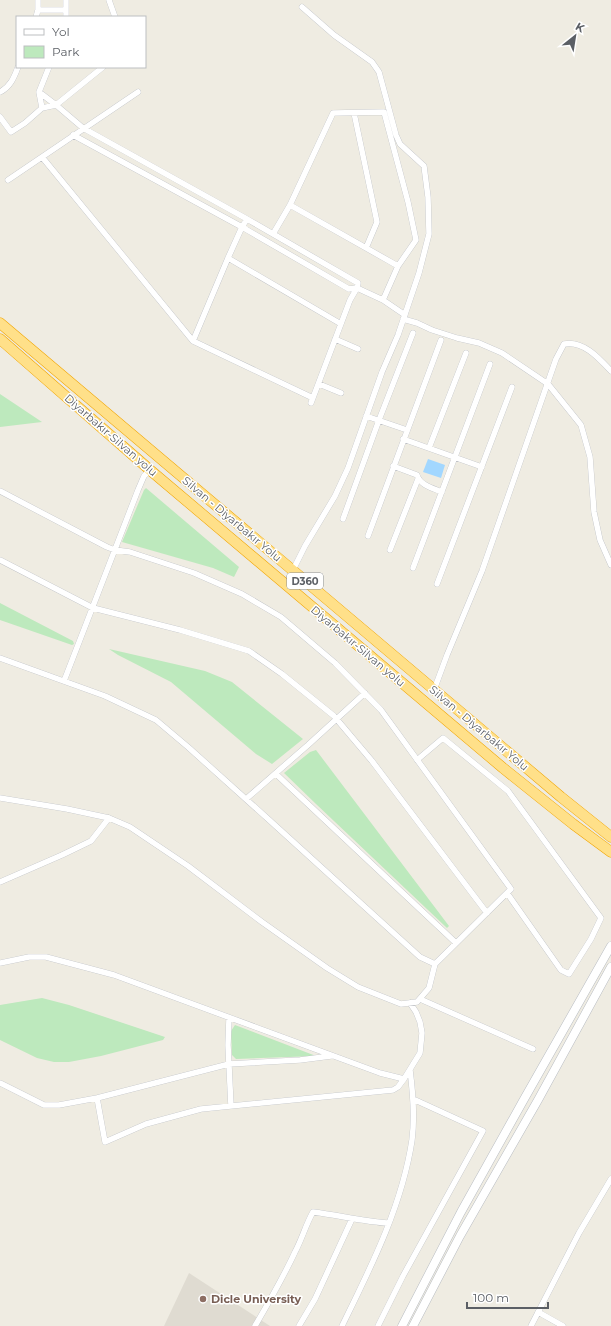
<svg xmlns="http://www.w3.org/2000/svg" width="611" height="1326" font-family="Montserrat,sans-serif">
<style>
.education{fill:#dfdbd1}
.green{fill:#bde9bd}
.water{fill:#a2d7ff}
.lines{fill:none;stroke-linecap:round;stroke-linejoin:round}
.street-casing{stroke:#b8bbc0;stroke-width:6}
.secondary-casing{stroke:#b8bcc2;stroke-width:9}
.highway-casing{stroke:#f1a400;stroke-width:11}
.street{stroke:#fff;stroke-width:5.5}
.secondary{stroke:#fff;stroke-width:8}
.highway{stroke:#ffe089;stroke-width:10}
.education-dot{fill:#8d6e63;stroke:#fff;stroke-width:1.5}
.labels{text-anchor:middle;stroke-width:3;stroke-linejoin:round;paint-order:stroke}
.shield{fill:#fff;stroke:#8c8f93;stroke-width:1}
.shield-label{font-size:10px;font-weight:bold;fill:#5b5f65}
.street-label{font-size:11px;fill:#5b5f65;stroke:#fff}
.education-label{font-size:11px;font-weight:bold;fill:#785e54;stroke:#fff;text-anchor:start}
</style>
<rect width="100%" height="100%" fill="#efece2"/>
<!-- education -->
<path class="education" d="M189,1273L270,1326H164Z"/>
<!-- green -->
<path class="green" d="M0,394L42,422L0,427Z
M146,488L239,567L234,577L213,568L122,542L144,490Z
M0,603L73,641L74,644L72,645L0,620Z
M109,649L205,671L232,682L303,739L272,764L256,754L171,682L118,655Z
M316,750L449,926L447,928L316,804L284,773L310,752Z
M42,998L69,1005L165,1037L163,1040L101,1056L69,1062H54L37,1058L0,1040V1005Z
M235,1025L316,1056L236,1059L232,1055L231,1031Z"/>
<!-- water -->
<path class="water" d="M428,459L445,465L441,478L423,472Z"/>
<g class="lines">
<!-- street casing -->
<g class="street-casing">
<path id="street" d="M109,0L115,17
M38,10H66
M36,17L38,10V0
M66,17V0
M49,67L39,92L56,105L83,128L247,219L358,283L357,288L350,300L311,403
M0,92C10,87 14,78 18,67
M39,92L42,108
M354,113L377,222L366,248
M0,117L11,132L25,123L42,108L56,105L103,67
M73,135L242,227L349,289L357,288L383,300L405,315
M42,157L193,341L313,398
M8,180L138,92
M290,205L398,266
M273,234L290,205L333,113L384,112L408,202L416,240L398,266L383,300
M228,258L341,324
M403,319L417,323L432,330L457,338L479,343L502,353L548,384L581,425L590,457L594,512L600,540L611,565
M335,339L358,349
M193,341L228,258L242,227L247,219
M319,384L341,393
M366,416L407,430
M403,439L482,467
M429,448L466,353
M393,466L417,475C420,485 432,488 442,492
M0,491L107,547L115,550L130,552L194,573L242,594L281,617L335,663L381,710L511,889L435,964L429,988L417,1002L401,1004L358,987L327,968L262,922L188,866L130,827L109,818L67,809L0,798
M343,519L379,420L413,333
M368,536L441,340
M390,550L418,479
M0,560L93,608L180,630L249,651L282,674L334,716L372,761L487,913
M413,568L490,364
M293,570L305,546L335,496L348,468L382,372L398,335L419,273L429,234L428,197L424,166L400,144L396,135L379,72L372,62L334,35L302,7
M437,584L512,387
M0,658L105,696L156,720L188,747L267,818L420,957L435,964
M64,681L138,490L144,476L150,470
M434,690L447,655L482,571L556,359L564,344C583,340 599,358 611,371
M417,760L443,738L508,791L601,918L591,939L569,974L561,970L507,893
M276,774L456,943
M246,799L308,745L365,693
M0,882L62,855L91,841L109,818
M0,963L29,957H46L114,975L380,1073L404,1079
M420,999L533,1049
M229,1018L228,1045L231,1106
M0,1083L44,1105H59L97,1098L229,1064L300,1060L331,1056
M97,1098L105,1142L146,1124L201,1109L393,1090L398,1087L404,1079L420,1053L422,1033L420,1022L416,1012L410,1003
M538,1312L563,1326
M255,1326C269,1302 283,1278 295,1252C302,1239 306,1224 313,1212C339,1215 363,1222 388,1223
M299,1326L315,1299L352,1219
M342,1326C371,1267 402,1206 412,1140C415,1117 413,1093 410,1070
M378,1326L403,1276L483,1131L413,1099
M531,1326L579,1233L611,1179"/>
</g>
<!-- secondary casing -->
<g class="secondary-casing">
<path id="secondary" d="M402,1326L461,1212L523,1101L611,946
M413,1326L460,1236L538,1100L611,967"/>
</g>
<!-- highway casing -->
<g class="highway-casing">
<path id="highway" d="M0,323L561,797L611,837
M0,339L150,470L503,768L573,824L611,852"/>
</g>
<!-- street -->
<use href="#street" class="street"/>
<!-- secondary -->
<use href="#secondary" class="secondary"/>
<!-- highway -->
<use href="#highway" class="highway"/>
</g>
<!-- markers -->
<circle class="education-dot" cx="203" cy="1299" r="4"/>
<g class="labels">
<!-- shield labels -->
<rect class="shield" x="287" y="573" width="36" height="16" rx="3"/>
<g class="shield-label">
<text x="305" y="585">D360</text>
</g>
<!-- street labels -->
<g class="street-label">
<text transform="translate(111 435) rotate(41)" y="4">Diyarbakır-Silvan yolu</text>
<text transform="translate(232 519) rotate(40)" y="4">Silvan - Diyarbakır Yolu</text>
<text transform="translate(358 646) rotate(40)" y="4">Diyarbakır-Silvan yolu</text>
<text transform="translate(479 728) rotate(40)" y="4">Silvan - Diyarbakır Yolu</text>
</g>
<!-- education labels -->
<g class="education-label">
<text x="211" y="1303">Dicle University</text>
</g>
</g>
<!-- legend -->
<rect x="16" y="16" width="130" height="52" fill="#ffffff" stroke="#bdbfc1"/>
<rect x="24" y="29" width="20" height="6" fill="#ffffff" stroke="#bdbfc1"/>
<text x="52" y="36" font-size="12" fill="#5b5f65">Yol</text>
<rect x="24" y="46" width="20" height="12" fill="#bde9bd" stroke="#bdbfc1"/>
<text x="52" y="56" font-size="12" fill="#5b5f65">Park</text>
<!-- north arrow -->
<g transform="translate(575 36) rotate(30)" stroke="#ffffff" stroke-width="3" paint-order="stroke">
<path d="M0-3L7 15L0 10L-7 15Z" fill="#5b5f65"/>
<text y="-6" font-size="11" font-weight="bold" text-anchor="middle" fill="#5b5f65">K</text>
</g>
<!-- scale -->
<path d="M467 1302v6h81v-6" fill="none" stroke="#5b5f65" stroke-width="2"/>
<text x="473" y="1302" font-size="12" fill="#5b5f65" stroke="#ffffff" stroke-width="3" paint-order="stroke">100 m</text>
</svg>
